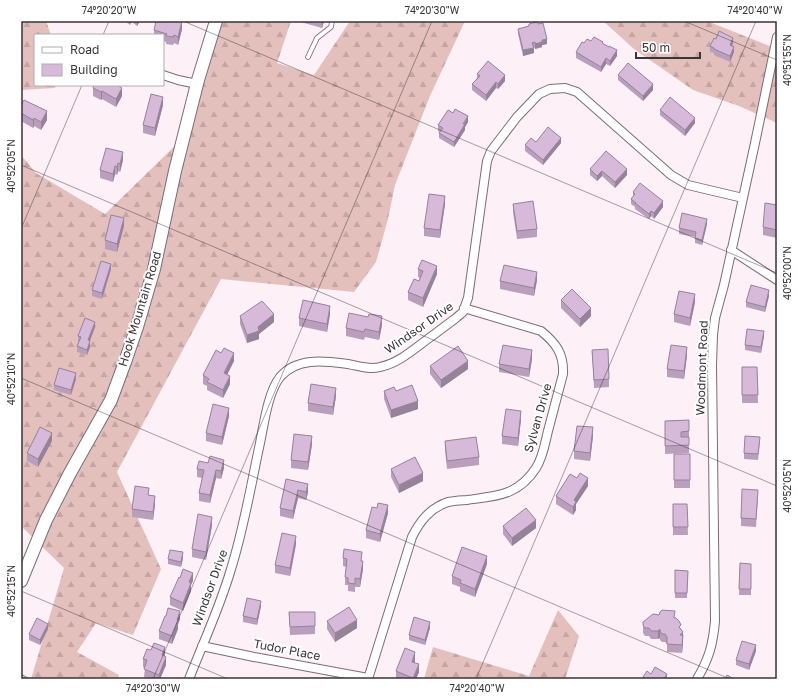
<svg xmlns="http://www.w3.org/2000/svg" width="798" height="700" font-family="'Golos Text',sans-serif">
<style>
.forest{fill:url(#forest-firs)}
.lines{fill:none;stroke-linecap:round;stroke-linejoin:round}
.lane-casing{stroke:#7c6c75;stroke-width:5.5}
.street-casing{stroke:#7c6c75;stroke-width:10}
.secondary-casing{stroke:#7c6c75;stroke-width:14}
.lane{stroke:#fff;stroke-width:4}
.street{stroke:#fff;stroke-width:8}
.secondary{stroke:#fff;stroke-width:12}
.wall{fill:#b99fbb}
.shaded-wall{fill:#968299}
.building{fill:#d7b9da;stroke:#968299}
.ticks{fill:none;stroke:#3a3337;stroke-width:1;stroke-opacity:0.45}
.labels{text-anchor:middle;stroke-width:4;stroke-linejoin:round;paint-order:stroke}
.street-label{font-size:12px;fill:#3a3337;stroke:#fff}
.neatline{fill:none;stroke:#3a3337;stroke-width:1.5}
.ticks-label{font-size:10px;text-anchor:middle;fill:#3a3337}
</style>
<defs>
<pattern id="forest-firs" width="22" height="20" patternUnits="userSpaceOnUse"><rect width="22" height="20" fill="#e4c0bd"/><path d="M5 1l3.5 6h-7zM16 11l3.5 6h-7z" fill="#c4a5a3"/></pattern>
</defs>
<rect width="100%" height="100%" fill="#fef0f7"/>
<!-- forest -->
<path class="forest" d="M21,21H46L51,35H35V85H56L55,88L21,90Z
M215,21H291L277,63L314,75L350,21H465L430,96L395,185L388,219L376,262L354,292L221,279L117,472L161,569L133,635L96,623L77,652L119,675L118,679H31L64,568L21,526V155L36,173L105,214L186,135Z
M603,21H707L777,49V123L739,106L693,90L634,49Z
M558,610L579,636L565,679H424L433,647L529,676Z"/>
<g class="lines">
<!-- lane casing -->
<g class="lane-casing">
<path id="lane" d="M308,57L317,38L331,27L332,21"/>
</g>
<!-- street casing -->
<g class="street-casing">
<path id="street" d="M163,75L178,80L197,84
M731,250L777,280
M202,646L254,657L368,678
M189,679C203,643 220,607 231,569C244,528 251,485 260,443C264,424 268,392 280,377C297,357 324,361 348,364C359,366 369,370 380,367C400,363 416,347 432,336C440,330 448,324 456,318C458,316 461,314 463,312C465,308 466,302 468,298L487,161L491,151L517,117L539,94L550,89L565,88L577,92L671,175L688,185L743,198
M368,679L412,537C420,521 430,508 448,502C454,501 461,500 467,500C496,496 518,496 536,468C543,457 545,443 548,431C553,412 558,393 563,374C564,354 556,343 541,331L464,308
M697,679C709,659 713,644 715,621L712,365L713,335L715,318L724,285L755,143L777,37"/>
</g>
<!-- secondary casing -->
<g class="secondary-casing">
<path id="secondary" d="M21,581L46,520L70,473L111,400L125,362L137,327L154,269L175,171L198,80L216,21"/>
</g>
<!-- lane -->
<use href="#lane" class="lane"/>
<!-- street -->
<use href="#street" class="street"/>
<!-- secondary -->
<use href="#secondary" class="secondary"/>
</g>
<!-- wall -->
<path class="wall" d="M125,21H140L137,26L132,22L130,25Z
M297,21H324L322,28Z
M529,24L547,44L542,45V47L535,49V47L534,48V53L523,56L518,34V29L529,26Z
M182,29L178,45L174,43L173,45L166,44V42L163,41V35H154V30Z
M591,41L603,44L617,56L610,66L606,64L601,72L576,58V52L584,43Z
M733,43L732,46L734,52L730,62L714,55V53L710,52V46Z
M477,74L505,81L498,89L496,88L486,101L472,90V84L477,78Z
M618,75L653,90L643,101L618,80Z
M119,85L122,96L116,107L102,99L101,100L93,96V88Z
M21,105L47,120L41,130L34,126L33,128L21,121Z
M163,105L155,136L143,133V125Z
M660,110L695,123L685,136L660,115Z
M468,122L465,127V130L454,147L439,138V133L440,132L438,131V125Z
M536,142L561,143L543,165L525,151V145Z
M123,160L120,172L118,171L117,175L115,174L113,182L100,178V170Z
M590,169L627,175L615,188L602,176L597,181L590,175Z
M633,192L663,207L654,219L651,216L649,219L635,209V207L631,204V199L633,197Z
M445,204L440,238L424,236V228Z
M513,204L537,229V237L517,239L513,212Z
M777,205V238L763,235V227Z
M707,224L702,245L695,243V237L679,234V228Z
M124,226L117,252L105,249V240Z
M111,269L102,299L92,296V290Z
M418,269L437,274L423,307L408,300V292L419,281L420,278L418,277Z
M537,280L534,296L500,289V281Z
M769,296L765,312L746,307V302Z
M561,300L591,316L580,327L561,308Z
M695,302L690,326L674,322V314Z
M330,314L327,332L299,326V318Z
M240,316L274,322L259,334V339L247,343L240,324Z
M368,317L382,325L379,340L365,337L364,340L346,336V328Z
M95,327L90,341V347L87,355L77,352V346L79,342L78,341V336Z
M764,336L761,353L745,350V345Z
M592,350L609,379V387L594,388Z
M687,355L684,379L667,377V369Z
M532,359L529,377L499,372V364Z
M234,361L227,375L230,384L223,398L207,390V386L203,384V375Z
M430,366L468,369L441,388L430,374Z
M742,367H757L758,403H742Z
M76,379L71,395L54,390V385Z
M384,391H396L418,409L391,418L384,399Z
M336,396L333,415L308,411V403Z
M229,416L222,445L206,441V433Z
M521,419L518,446L502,444V436Z
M689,420V453L665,454V421Z
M593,436L590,461L574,459V451Z
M52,441L38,467L27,461V453Z
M445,441L479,457V465L447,469L445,450Z
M760,442L758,460L744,459V453Z
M312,444L308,470L291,468V460Z
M674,454H690V488H674Z
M224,468L221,479L216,478L210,503L199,501V493L202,478L197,477V469Z
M391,469L423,481L399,493L391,477Z
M577,478L588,486L576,504V510L573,515L556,504V496Z
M286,479L308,492L306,500L298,498L293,519L280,516V508Z
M758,498L756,527L741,526V518Z
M155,504L153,520L132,517V509Z
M673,504H687L688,535H673Z
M377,508L388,513L380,542L366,538V530Z
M212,525L206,560L192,557V549Z
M503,526L536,528L512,546L503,534Z
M296,544L290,576L275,573V565Z
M183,558L181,567L168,564V559Z
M343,558L362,561L363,569L360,587H355V592L348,591V585H345V577L346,567L343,566Z
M740,563L751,564V595H739Z
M487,564L475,597L460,591V587L452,584V576Z
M675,570L688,571L687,598H675Z
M193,581L191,585V591L183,611L170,605V597Z
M261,606L257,625L243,622V616Z
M289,612H315V634L290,635Z
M675,618L681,629L683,632V643L682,653L667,652V644L665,642H662L660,640V638L658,639H651L649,636H645L643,633V622Z
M180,619L178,624V629L172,644L159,639V631Z
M327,621L357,628L335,642L327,629Z
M430,628L425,645L409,640V635Z
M48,629L40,645L29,640V634Z
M756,651L749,670L736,665V660Z
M165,655V656L166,665L160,679H150L144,677L145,668L143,667V659Z
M415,660V663L419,672L416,679H396V671Z"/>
<!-- shaded-wall -->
<path class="shaded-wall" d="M137,21H140L137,26Z
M182,21V29L178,45V37Z
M322,21H324L322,28Z
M733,38V43L730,50V45Z
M547,39V44L542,45V47L535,49V44L542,40Z
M734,47V52L730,62V56Z
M534,48V53L523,56V50Z
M617,50V56L610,66V61Z
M606,58V64L601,72V67Z
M505,75V81L498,89V84Z
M496,82V88L486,101V95Z
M653,84V90L643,101V96Z
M122,88V96L116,107V99Z
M102,91V99L101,100V92Z
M163,97V105L155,136V128Z
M47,111V120L41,130V122Z
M468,116V122L465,127V130L454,147V142Z
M34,118V126L33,128V120Z
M695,118V123L685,136V130Z
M561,138V143L543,165V160Z
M123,152V160L120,172V164Z
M118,163V171L117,175V167Z
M115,166V174L113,182V174Z
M627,169V175L615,188V182Z
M602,171V176L597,181V176Z
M445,196V204L440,238V230Z
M663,201V207L654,219V213Z
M651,211V216L649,219V214Z
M124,218V226L117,252V244Z
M707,219V224L702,245V240Z
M111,264V269L102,299V293Z
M437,266V274L423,307V298Z
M537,272V280L534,296V288Z
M769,290V296L765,312V307Z
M695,294V302L690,326V318Z
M330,306V314L327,332V324Z
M591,308V316L580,327V319Z
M274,314V322L259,334V339L247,343V335Z
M382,316V325L379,340V332Z
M95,322V327L88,346V340Z
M764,331V336L761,353V347Z
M90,341V347L87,355V350Z
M687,347V355L684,379V371Z
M532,350V359L529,377V369Z
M234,353V361L224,381V373Z
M468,361V369L441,388V380Z
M76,373V379L71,395V390Z
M230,376V384L223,398V390Z
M336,388V396L333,415V407Z
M418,401V409L391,418V410Z
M229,408V416L222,445V437Z
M521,411V419L518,446V438Z
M593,427V436L590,461V453Z
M52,433V441L38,467V459Z
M312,436V444L308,470V462Z
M224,460V468L221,479V471Z
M216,470V478L210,503V495Z
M423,473V481L399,493V485Z
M588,478V486L576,504V510L573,515V507L574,500Z
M308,484V492L306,500V492Z
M298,490V498L293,519V511Z
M155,496V504L153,520V512Z
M388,505V513L380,542V534Z
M212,517V525L206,560V552Z
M536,520V528L512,546V538Z
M296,536V544L290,576V568Z
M183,552V558L181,567V562Z
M487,556V564L475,597V589Z
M363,561V569L360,587V579Z
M193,573V581L191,585V591L183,611V603L189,582Z
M261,601V606L257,625V619Z
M180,611V619L178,624V629L172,644V636Z
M357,620V628L335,642V633Z
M430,622V628L425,645V640Z
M48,624V629L40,645V640Z
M660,629V638L658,639V631Z
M683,632V643L682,653V645L680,635Z
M756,645V651L749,670V664Z
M165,647V655L162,663V655Z
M415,652V660L412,670V662Z
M166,657V665L160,679H159V675Z
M419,664V672L416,679H413Z
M667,674V679H664Z"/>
<!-- building -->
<path class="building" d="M156,21H160L165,22V21H182L178,37L174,35L173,37L166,36L167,34L154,30Z
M537,22L538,24L543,23L547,39L542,40V42L535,44V42L532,43L534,48L523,50L518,29L529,26V24Z
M719,31L733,38L730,45L734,47L730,56L714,49V48L710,46L714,38L716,39Z
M594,37L603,42L602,43L609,47V46L617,50L610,61L606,58L601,67L576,52L582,42L584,43L587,39L591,41Z
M488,61L505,75L498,84L496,82L486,95L472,84L480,76L477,74Z
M628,63L653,84L643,96L618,75Z
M94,85H118L122,88L116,99L102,91L101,92L93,88Z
M151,94L163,97L155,128L143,125Z
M670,97L695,118L685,130L660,110Z
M24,100L47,111L41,122L34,118L33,120L21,113V105Z
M455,109L468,116L463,124H465L454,142L439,133L443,128L438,125L448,110L453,113Z
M548,127L561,138L543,160L525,145L531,138L536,142Z
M106,148L123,152L120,164L118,163L117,167L115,166L113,174L100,170Z
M606,151L627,169L615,182L602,171L597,176L590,169Z
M640,183L663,201L654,213L651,211L649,214L635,203H636L631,199L635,194L633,192Z
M429,194L445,196L440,230L424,228Z
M533,201L537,229L517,231L513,204Z
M765,203L777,205V230L763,227Z
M682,213L707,219L702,240L695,238L696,232L679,228Z
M111,215L124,218L117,244L105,240Z
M422,260L437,266L423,298L408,292L414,279L419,281L423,271L418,269Z
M101,261L111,264L102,293L92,290Z
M504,265L537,272L534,288L500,281Z
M751,285L769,290L765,307L746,302Z
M572,289L591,308L580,319L561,300Z
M679,291L695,294L690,318L674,314Z
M303,300L330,306L327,324L299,318Z
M262,301L274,314L258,327L259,331L247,335L240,316Z
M349,313L368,317L369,314L382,316L379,332L365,329L364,332L346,328Z
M85,318L95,322L88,340L90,341L87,350L77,346L81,337L78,336Z
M747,329L764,331L761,347L745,345Z
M503,345L532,350L529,369L499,364Z
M671,345L687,347L684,371L667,369Z
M458,346L468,361L441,380L430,366Z
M224,348L234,353L224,373L230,376L223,390L207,382L209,379L203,375L216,350L221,353Z
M608,349L609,379L594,380L592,350Z
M742,367H757L758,395H742Z
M59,368L76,373L71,390L54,385Z
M311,384L336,388L333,407L308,403Z
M412,385L418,401L391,410L384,391L394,387L396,391Z
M213,404L229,408L222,437L206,433Z
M506,409L521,411L518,438L502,436Z
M689,420V431L681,432V437H689V445L665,446V421Z
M577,426L593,427L590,453L574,451Z
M40,427L52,433L38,459L27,453Z
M294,434L312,436L308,462L291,460Z
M745,436L760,437L758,454L744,453Z
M476,437L479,457L447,461L445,441Z
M674,454H690V480H674Z
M210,456L224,460L221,471L216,470L210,495L199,493L204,470L197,469L199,461L208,463Z
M415,457L423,473L399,485L391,469Z
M580,473L588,478L574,500L576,502L573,507L556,496L570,474L577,478Z
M286,479L308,484L306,492L298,490L293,511L280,508Z
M135,486L149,488L148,495L155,496L153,512L132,509Z
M742,489L758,490L756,519L741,518Z
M378,503L388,505L380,534L366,530L372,507L377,508Z
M673,504H687L688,527H673Z
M526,508L536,520L512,538L503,526Z
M198,514L212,517L206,552L192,549Z
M282,533L296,536L290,568L275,565Z
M462,547L487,556L475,589L460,583L461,580L452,576Z
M344,549L362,552L361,561H363L360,579L355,578V584L348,583V578L345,577L347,559L343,558Z
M170,550L183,552L181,562L168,559Z
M740,563L751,564V589H739Z
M183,569L193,573L189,582L191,583L183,603L170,597L179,577L180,578Z
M675,570L688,571L687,593H675Z
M247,598L261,601L257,619L243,616Z
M349,607L357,620L335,633L327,621Z
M168,608L180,611L177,620H178L172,636L159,631L165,616H166Z
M662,610L675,611L674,618H676L679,621L681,625L679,627L683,632L680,635H683L682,645L667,644V637L665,634H662L660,631V629L658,631H651L649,628H645L643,625V622L653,614L659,615L660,612Z
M289,612H315V626L290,627Z
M414,617L430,622L425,640L409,635Z
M37,618L48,624L40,640L29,634Z
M742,641L756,645L749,664L736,660Z
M154,643L165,647L162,655L166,657L159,675L144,669L147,660L143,659L147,649L151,650Z
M405,648L415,652L412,662L419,664L413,678L396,671Z
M655,667L667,674L664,679H647L643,677L647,671L651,674Z
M21,674L28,678V679H21Z
M727,675L734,679H725Z"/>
<!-- ticks -->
<path class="ticks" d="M183,21L777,273M684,21L777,60M103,35L109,21M21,165L777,486M21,229L82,85M21,378L730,679M21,591L228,679M153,679L432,21M476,679L756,21"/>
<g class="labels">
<!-- street labels -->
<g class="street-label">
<text transform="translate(140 309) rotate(-73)" y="4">Hook Mountain Road</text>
<text transform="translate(419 328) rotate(-35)" y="4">Windsor Drive</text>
<text transform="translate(702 368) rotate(-88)" y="4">Woodmont Road</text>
<text transform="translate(538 418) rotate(-74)" y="4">Sylvan Drive</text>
<text transform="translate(210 588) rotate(-70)" y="4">Windsor Drive</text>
<text transform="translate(287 650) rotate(11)" y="4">Tudor Place</text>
</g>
</g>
<!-- border -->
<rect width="798" height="700" fill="none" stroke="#ffffff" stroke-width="44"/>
<!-- legend -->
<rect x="34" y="34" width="130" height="52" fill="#ffffff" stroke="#b0adaf"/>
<rect x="42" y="47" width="20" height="6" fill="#ffffff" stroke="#b0adaf"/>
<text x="70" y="54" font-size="12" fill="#3a3337">Road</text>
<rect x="42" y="64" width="20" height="12" fill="#d7b9da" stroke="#b0adaf"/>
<text x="70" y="74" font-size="12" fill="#3a3337">Building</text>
<!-- scale -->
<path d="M636 52v6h64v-6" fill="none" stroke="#3a3337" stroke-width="2"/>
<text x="642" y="52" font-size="12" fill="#3a3337" stroke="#ffffff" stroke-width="3" paint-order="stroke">50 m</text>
<rect x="22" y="22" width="754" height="656" class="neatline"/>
<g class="ticks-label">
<text x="109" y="14">74°20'20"W</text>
<text x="432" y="14">74°20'30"W</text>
<text x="755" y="14">74°20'40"W</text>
<text transform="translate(787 60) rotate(-90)" y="4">40°51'55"N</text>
<text transform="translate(11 166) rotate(-90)" y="4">40°52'05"N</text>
<text transform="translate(787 273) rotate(-90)" y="4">40°52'00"N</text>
<text transform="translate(11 379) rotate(-90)" y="4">40°52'10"N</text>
<text transform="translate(787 486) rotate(-90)" y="4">40°52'05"N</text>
<text transform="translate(11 591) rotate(-90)" y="4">40°52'15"N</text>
<text x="153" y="692">74°20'30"W</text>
<text x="477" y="692">74°20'40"W</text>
</g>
</svg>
